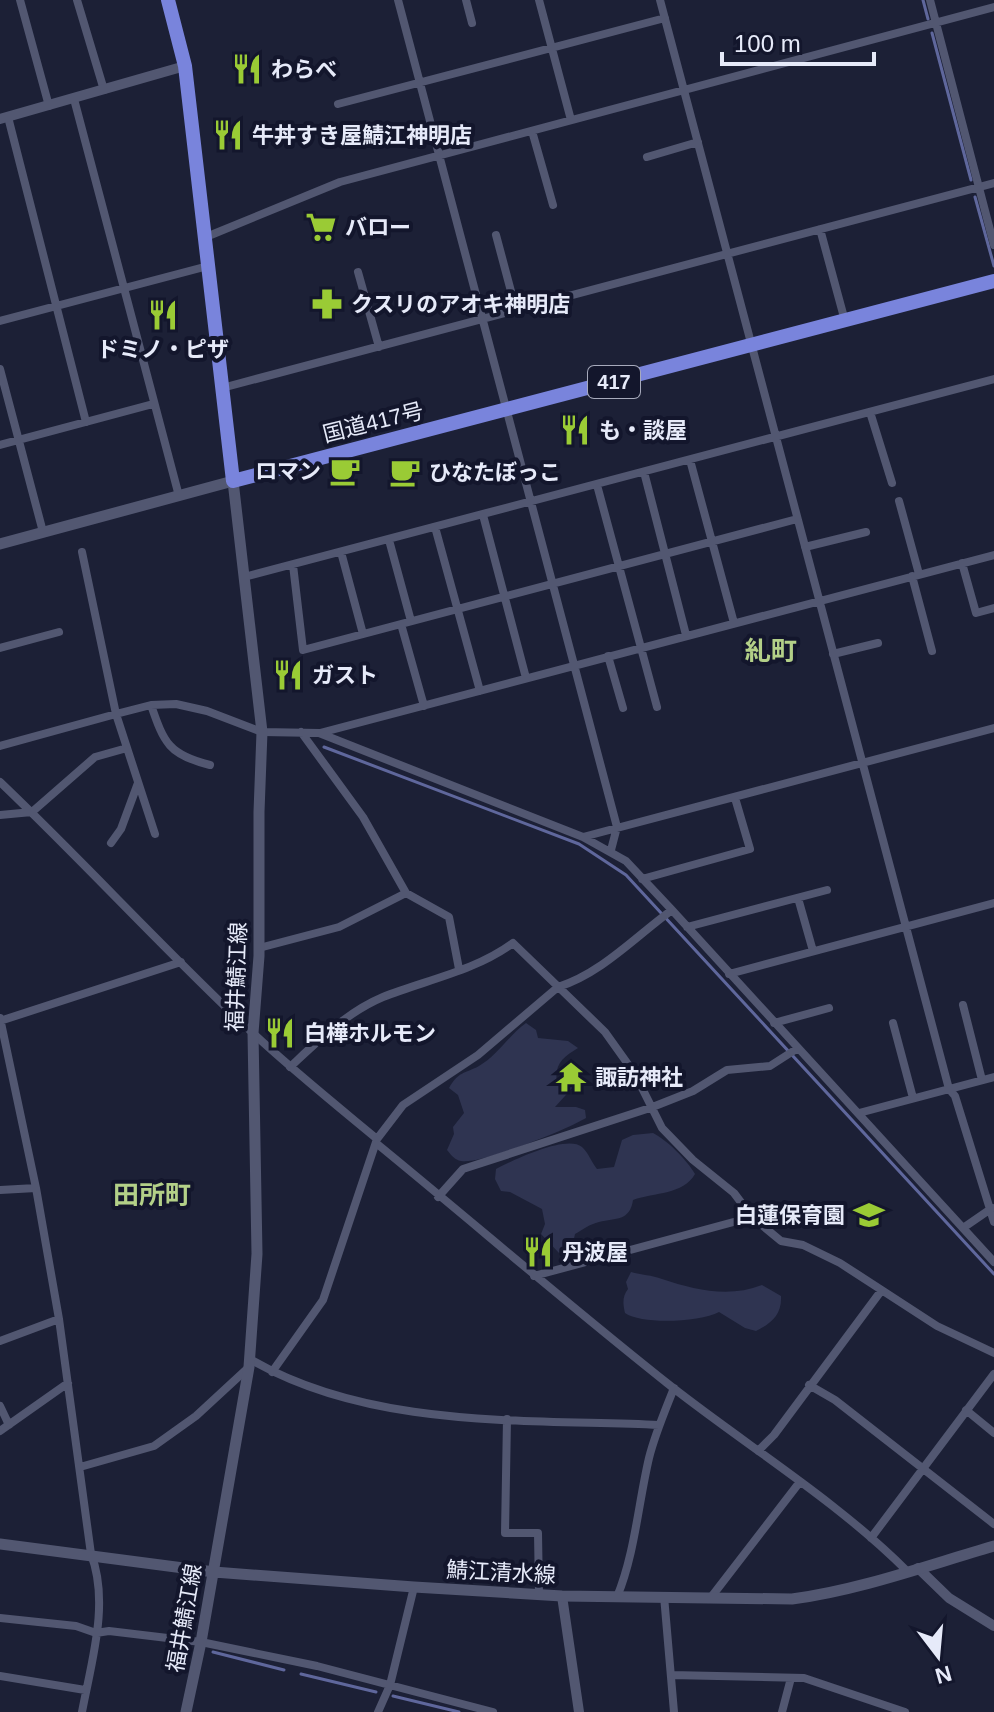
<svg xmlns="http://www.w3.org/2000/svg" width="994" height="1712" font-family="Helvetica,'Noto Sans JP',sans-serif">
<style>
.green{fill:#2f3451}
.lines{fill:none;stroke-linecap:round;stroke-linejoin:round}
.stream{stroke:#5f679c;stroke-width:3}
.minor{stroke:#525771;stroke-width:8}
.tertiary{stroke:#525771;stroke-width:10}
.secondary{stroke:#525771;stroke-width:11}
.trunk{stroke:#7984dc;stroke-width:14}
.labels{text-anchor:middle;stroke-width:8;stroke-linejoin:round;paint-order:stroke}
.shield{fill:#13162c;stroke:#a7aabc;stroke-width:2}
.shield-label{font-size:20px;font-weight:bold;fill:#e6eaf9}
.poi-label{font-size:22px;font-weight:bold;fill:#e6eaf9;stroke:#13162c;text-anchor:start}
.street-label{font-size:22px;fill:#e6eaf9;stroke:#13162c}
.quarter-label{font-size:26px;font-weight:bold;fill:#b3d088;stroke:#13162c}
</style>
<rect width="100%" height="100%" fill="#1c2036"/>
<!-- green -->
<path class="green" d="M526,1023L536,1030L538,1038L568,1041L578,1048C563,1057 554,1064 557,1083L571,1080L574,1086L555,1107H576L585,1110L586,1118C568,1129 480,1165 461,1161C455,1160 451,1155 447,1150L454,1134L453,1127L464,1113L458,1095L449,1088C459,1071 464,1074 479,1066C498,1055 509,1035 526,1023Z
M653,1133C667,1140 687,1160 695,1174C683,1195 655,1192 633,1200C630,1221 616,1218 599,1222C590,1224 582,1230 575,1234L571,1252L565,1255L559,1253L541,1234L545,1224L542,1209L510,1192L501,1191L495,1179L496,1169C513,1160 567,1134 582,1147C588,1152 592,1163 597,1169L614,1167L622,1140L633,1135Z
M631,1272C641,1275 652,1275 662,1279C695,1290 729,1298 762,1285L781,1296C782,1314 772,1323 756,1331L745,1328L719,1312C700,1322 642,1325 625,1313C623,1304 622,1297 628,1289L626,1282Z"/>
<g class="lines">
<!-- stream -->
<path class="stream" d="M923,0L928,19
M932,33L971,180
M975,197L994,266
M324,747L579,844L626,875L994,1274
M213,1652L284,1670
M301,1674L376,1692
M393,1696L459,1712"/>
<!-- minor -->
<path class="minor" d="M20,0L49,106
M77,0L104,90
M398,0L617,827L611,850
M466,0L472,23
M539,0L571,120
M660,0L949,1089L955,1096L994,1222
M930,0L994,245
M74,99L179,496
M338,104L665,18
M8,117L86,422
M532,131L553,205
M647,157L698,142
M820,229L845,321
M496,235L516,310
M206,237L340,182L994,7
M358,272L379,347
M0,321L208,266
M0,369L43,532
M222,388L994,183
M870,412L892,483
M0,445L153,404
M690,460L734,623
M644,472L686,635
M597,485L657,707
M899,501L919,574
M483,515L526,678
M435,527L480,691
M389,540L411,621
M805,547L866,532
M82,552L116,714L155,834
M341,552L363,634
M962,563L976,613L994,608
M293,565L303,650L797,519
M912,576L932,651
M244,577L994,379
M401,624L424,706
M0,648L59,632
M833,654L878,643
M608,656L623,708
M151,705C164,743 169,755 210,765
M301,732L363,817L406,893L449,917L459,969
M320,733L994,555
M0,746L116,714L151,705L176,704L207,711L262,732L319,733L583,837L626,861L672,910L994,1262
M0,782C87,865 168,954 256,1036C295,1072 336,1105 377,1139
M0,815L32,812L95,757L127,748
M583,837L994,728
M111,843L121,829L138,783
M642,879L750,849L735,798
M798,898L813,951
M687,927L827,890
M259,948L339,927L406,893
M729,974L994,903
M963,1005L982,1080
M0,1018L36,1188L59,1319L91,1554C110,1603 91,1663 82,1712
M0,1021L181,962
M774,1023L829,1008
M893,1023L913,1098
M290,1067C318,1041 347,1012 383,997C426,980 475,971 513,943L605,1032L635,1074L662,1128L693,1160L734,1193L752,1217L781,1241L803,1245L840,1263L937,1326L994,1353
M859,1113L994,1077
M376,1143C475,1224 572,1308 672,1387C750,1448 837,1501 907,1571
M0,1190L36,1188
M438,1197L463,1169L650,1108L693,1091L727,1070L770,1066L798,1048
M963,1228L992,1208
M534,1276L752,1217
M0,1341L59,1319
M250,1359C370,1429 525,1419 659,1425
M272,1372L323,1300L377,1139L403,1105L478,1055L558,987C602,973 636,936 672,910
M809,1385L835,1400L994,1524
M0,1406L9,1425
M966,1410L994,1433
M507,1419L505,1533H538L539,1594
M0,1431L68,1383
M758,1451L774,1435L881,1291
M80,1467L154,1446L196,1416L248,1368
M871,1538L994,1374
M664,1596L674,1712
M712,1596L799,1483
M617,1597C635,1553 638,1505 649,1458C655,1434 665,1411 674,1388
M0,1618L76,1626L96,1633L109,1631L201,1642L317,1666L493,1712
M671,1675L804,1678L905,1712
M0,1676L85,1690
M378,1712L390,1685L414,1587
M782,1712L791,1678"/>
<!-- tertiary -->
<path class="tertiary" d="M0,119L185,66
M918,1568L949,1598L994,1626
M562,1596L579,1712"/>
<!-- secondary -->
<path class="secondary" d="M0,544L233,481L262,732L259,812V956L253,1033L257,1254L249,1367L201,1642L186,1712
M0,1544L214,1572L414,1587L562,1596L792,1599C860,1590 928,1565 994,1546"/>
<!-- trunk -->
<path class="trunk" d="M168,0L185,66L233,481L994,281"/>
</g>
<!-- icons -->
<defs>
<g id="restaurant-bare" transform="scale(2.4)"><path d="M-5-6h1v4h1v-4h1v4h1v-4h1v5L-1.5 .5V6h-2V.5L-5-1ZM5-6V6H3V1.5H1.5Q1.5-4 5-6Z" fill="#9acb35" stroke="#13162c" stroke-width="2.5" paint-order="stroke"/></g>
<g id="supermarket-bare" transform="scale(2.4)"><path d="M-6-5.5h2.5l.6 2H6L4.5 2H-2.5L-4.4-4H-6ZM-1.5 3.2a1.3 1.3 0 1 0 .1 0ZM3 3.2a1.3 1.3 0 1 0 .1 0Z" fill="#9acb35" stroke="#13162c" stroke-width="2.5" paint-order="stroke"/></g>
<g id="pharmacy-bare" transform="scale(2.4)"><path d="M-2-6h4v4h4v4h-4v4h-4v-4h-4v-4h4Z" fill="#9acb35" stroke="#13162c" stroke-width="2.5" paint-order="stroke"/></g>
<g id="cafe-bare" transform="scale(2.4)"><path d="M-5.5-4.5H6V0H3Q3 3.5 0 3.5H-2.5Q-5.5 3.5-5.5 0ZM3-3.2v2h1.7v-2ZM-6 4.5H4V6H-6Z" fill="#9acb35" stroke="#13162c" stroke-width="2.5" paint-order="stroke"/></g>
<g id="temple-bare" transform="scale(2.4)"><path d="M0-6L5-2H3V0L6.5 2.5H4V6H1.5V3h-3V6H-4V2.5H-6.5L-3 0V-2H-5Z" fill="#9acb35" stroke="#13162c" stroke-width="2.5" paint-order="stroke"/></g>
<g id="school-bare" transform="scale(2.4)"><path d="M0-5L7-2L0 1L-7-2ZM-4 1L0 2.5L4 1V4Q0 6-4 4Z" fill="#9acb35" stroke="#13162c" stroke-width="2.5" paint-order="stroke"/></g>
</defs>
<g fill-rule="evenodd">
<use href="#restaurant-bare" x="247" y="69"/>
<use href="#restaurant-bare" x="228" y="135"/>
<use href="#supermarket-bare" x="321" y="227"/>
<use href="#pharmacy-bare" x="327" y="304"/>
<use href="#restaurant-bare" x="163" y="315"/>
<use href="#restaurant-bare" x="575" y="430"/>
<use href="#cafe-bare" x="345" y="471"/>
<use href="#cafe-bare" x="405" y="472"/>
<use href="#restaurant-bare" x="288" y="675"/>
<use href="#restaurant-bare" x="280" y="1033"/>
<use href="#temple-bare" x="571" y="1077"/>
<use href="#school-bare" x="869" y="1215"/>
<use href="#restaurant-bare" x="538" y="1252"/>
</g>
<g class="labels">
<!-- shield labels -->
<rect class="shield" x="588" y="366" width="52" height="32" rx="6"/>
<g class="shield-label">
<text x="614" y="389">417</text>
</g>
<!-- poi labels -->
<g class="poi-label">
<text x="271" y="77">わらべ</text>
<text x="252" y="143">牛丼すき屋鯖江神明店</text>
<text x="345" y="235">バロー</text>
<text x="351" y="312">クスリのアオキ神明店</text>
<text x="163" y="357" text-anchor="middle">ドミノ・ピザ</text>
<text x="599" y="438">も・談屋</text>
<text x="321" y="479" text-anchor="end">ロマン</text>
<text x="429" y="480">ひなたぼっこ</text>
<text x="312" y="683">ガスト</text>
<text x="304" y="1041">白樺ホルモン</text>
<text x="595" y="1085">諏訪神社</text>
<text x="845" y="1223" text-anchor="end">白蓮保育園</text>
<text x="562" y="1260">丹波屋</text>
</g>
<!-- street labels -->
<g class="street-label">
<text transform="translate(373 422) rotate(-14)" y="8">国道417号</text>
<text transform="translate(236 977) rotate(-88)" y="8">福井鯖江線</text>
<text transform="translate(501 1572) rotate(3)" y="8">鯖江清水線</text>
<text transform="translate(184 1618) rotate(-80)" y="8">福井鯖江線</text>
</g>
<!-- quarter labels -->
<g class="quarter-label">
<text x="771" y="660">糺町</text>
<text x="152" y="1204">田所町</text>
</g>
</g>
<!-- north arrow -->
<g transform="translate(938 1656) rotate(164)" stroke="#13162c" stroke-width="6" paint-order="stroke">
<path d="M0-6L14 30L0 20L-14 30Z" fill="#e6eaf9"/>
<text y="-12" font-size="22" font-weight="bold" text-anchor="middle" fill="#e6eaf9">N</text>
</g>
<!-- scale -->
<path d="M722 52v12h152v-12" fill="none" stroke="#e6eaf9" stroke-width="4"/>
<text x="734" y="52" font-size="24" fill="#e6eaf9" stroke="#13162c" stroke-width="6" paint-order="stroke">100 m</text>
</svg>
